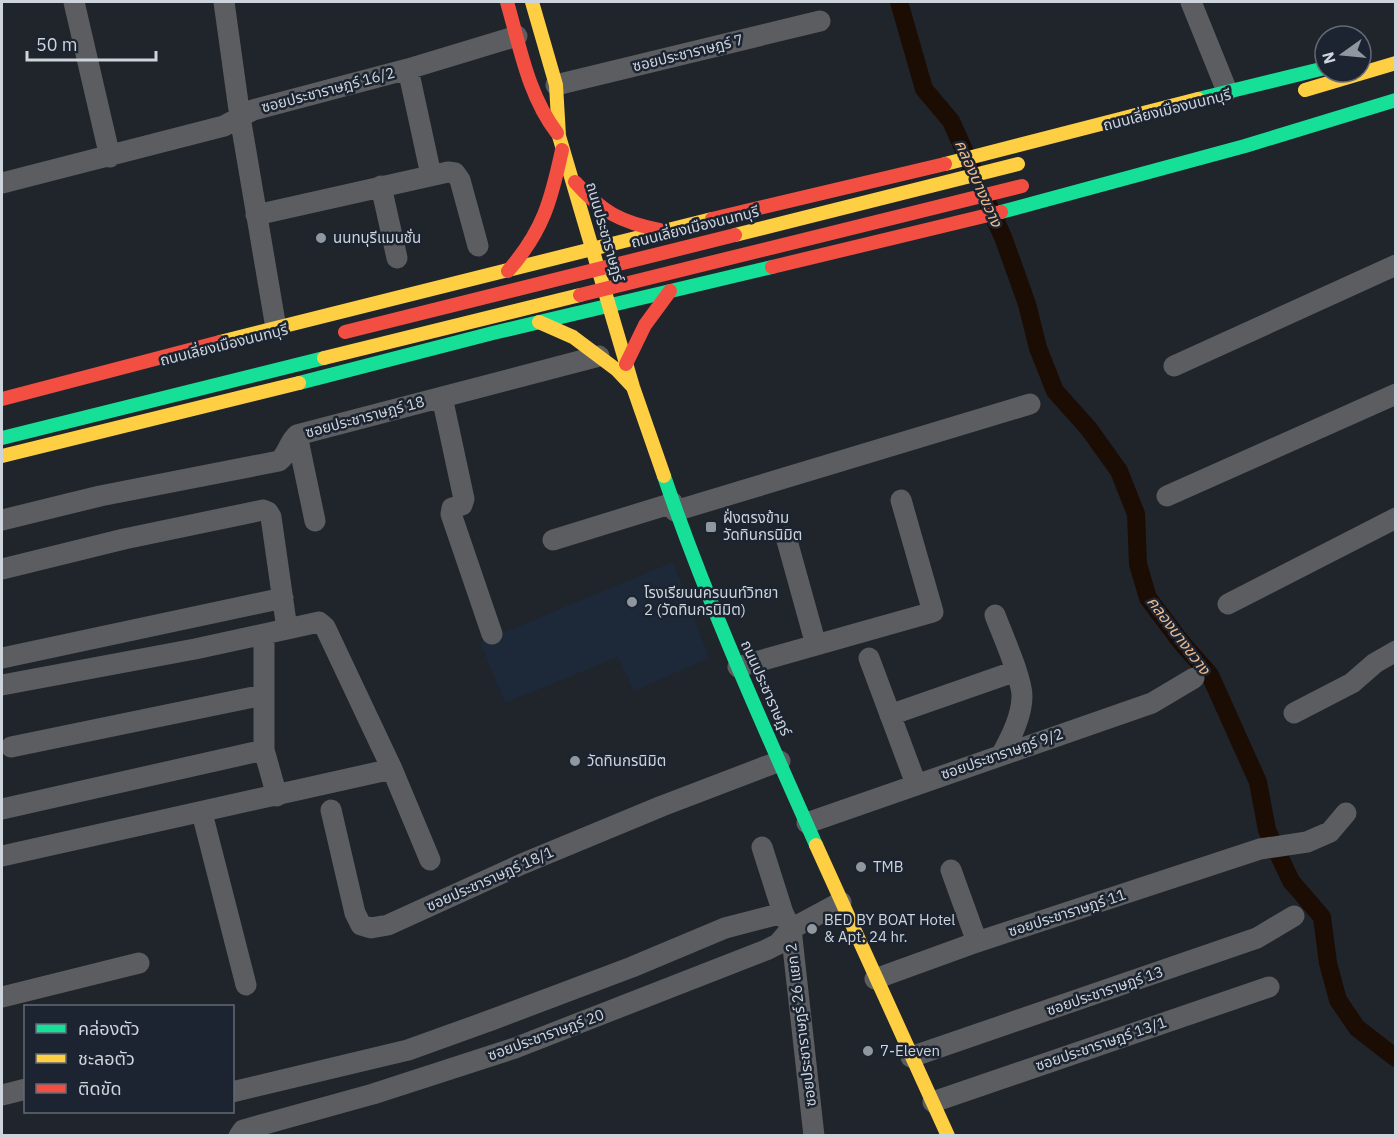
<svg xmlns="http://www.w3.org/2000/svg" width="1397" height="1137" font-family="'IBM Plex Sans','Noto Sans Thai',sans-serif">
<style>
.built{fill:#1d2838}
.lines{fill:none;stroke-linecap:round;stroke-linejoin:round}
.canal{stroke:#1b0c04;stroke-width:18}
.street{stroke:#5b5d60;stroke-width:21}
.fast{stroke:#16e098;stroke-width:14}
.slow{stroke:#ffcf43;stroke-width:14}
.jam{stroke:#f24e42;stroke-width:14}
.fast-bridge{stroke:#16e098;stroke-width:14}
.slow-bridge{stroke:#ffcf43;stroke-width:14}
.jam-bridge{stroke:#f24e42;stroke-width:14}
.poi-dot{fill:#91979e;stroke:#1b2430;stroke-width:2}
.labels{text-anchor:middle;stroke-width:5;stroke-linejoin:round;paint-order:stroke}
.street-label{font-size:15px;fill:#ced4dc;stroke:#1b2430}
.poi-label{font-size:15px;fill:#ced4dc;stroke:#1b2430;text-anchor:start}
.water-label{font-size:16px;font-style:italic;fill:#edba8c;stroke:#1b2430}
</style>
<rect width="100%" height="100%" fill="#20252b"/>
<!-- built -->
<path class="built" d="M673,562L709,658L634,691L618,657L505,703L480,642Z"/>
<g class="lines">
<!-- canal -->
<path class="canal" d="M899,2L924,89L951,121L972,168
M989,206L1003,237L1027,304L1038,348L1055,391L1089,429L1119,471L1136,514L1138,564L1148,598L1181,642L1210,675L1258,782L1267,830L1291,881L1322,917L1328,963L1338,1000L1357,1028L1396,1058"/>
<!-- street -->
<path class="street" d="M74,2L110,157
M224,2L240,117L276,328
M1191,2L1227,91
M408,69L431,175
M556,85L820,21
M2,183L224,126L253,110L408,69L517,36
M381,186L397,258
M256,215L448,172L455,173L460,180L478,246
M1174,366L1396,265
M442,397L464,499L462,505L452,508L451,514L492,634
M297,435L315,521
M1167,496L1396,394
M675,511L1030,404
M2,520L100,496L279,461C288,454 288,443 297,435L599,356
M786,537L816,645
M553,540L673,503
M2,569L124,539L263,510L268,512L271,517L287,629
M1228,604L1396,518
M995,615C1002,634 1022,678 1022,696C1022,716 1011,737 1002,754
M264,635V750
M2,658L283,598
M869,658L916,784
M738,667L933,612L901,500
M2,685L195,649L319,622L325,627L392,769
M1294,713L1352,683L1375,663L1396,651
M890,715L1016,671
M11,747L263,695
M2,809L264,750L277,796
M331,810L355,913L361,925L371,928L388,925L522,864L662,806L780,761
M202,813L246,985
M807,823L1152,703L1194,678
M762,847L783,913L791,929L814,1136
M2,856L392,769L430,860
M951,870L977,942
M875,979L977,942L1260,849L1307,842L1330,832L1346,813
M2,997L139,963
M911,1057L1257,938L1294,916
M232,1092L408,1050L494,1019L632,967L725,928L783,913
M2,1095L26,1089
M933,1102L1269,987
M239,1136L243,1130L373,1094L515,1048L766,950L778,944L791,929L841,902"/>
<!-- fast -->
<path class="fast" d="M1198,99L1325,68
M1001,212L1245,146L1396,100
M299,383L493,333L772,267
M664,476C707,602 762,723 816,845"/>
<!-- slow -->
<path class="slow" d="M532,2L556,85L559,136L633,387L664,476
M1305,90L1396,63
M945,164L1198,99
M539,322L573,337L617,370L632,386
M220,342L712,219
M2,456L299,383
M816,845L948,1136"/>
<!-- jam -->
<path class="jam" d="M507,2C520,47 528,95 557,133
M575,182C602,212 620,222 660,230
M712,219L945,164
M772,267L1001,212
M508,271C543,231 551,201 562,150
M626,364L645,325L670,291
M2,399L220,342"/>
<!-- fast-bridge -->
<path class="fast-bridge" d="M2,438L324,358"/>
<!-- slow-bridge -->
<path class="slow-bridge" d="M735,235L1018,164
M324,358L580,295"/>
<!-- jam-bridge -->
<path class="jam-bridge" d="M580,295L1022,186
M345,332L735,235"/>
</g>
<!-- markers -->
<g class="poi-dot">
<circle cx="321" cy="238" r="6"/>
<rect x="705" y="521" width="12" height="12" rx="3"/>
<circle cx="632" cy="602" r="6"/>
<circle cx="575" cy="761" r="6"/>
<circle cx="861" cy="867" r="6"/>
<circle cx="812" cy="929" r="6"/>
<circle cx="868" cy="1051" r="6"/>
</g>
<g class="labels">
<!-- street labels -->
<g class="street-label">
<text transform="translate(688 53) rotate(-14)" y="5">ซอยประชาราษฎร์ 7</text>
<text transform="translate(328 90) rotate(-15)" y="5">ซอยประชาราษฎร์ 16/2</text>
<text transform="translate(1167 110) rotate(-14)" y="5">ถนนเลี่ยงเมืองนนทบุรี</text>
<text transform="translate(695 227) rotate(-14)" y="5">ถนนเลี่ยงเมืองนนทบุรี</text>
<text transform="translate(605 232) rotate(74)" y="5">ถนนประชาราษฎร์</text>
<text transform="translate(224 345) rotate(-14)" y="5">ถนนเลี่ยงเมืองนนทบุรี</text>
<text transform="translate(365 417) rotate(-15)" y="5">ซอยประชาราษฎร์ 18</text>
<text transform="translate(766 688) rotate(66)" y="5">ถนนประชาราษฎร์</text>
<text transform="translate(1002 754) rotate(-19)" y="5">ซอยประชาราษฎร์ 9/2</text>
<text transform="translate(490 879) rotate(-24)" y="5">ซอยประชาราษฎร์ 18/1</text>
<text transform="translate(1067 913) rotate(-18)" y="5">ซอยประชาราษฎร์ 11</text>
<text transform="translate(1105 991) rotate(-19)" y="5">ซอยประชาราษฎร์ 13</text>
<text transform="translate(801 1025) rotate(-97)" y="5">ซอยประชาราษฎร์ 26 แยก 2</text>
<text transform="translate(546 1035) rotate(-20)" y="5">ซอยประชาราษฎร์ 20</text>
<text transform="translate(1101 1044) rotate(-19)" y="5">ซอยประชาราษฎร์ 13/1</text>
</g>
<!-- poi labels -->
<g class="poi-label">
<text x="333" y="243">นนทบุรีแมนชั่น</text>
<text x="723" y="523">ฝั่งตรงข้าม<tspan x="723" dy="17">วัดทินกรนิมิต</tspan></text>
<text x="644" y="598">โรงเรียนนครนนท์วิทยา<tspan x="644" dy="17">2 (วัดทินกรนิมิต)</tspan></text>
<text x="587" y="766">วัดทินกรนิมิต</text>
<text x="873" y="872">TMB</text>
<text x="824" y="925">BED BY BOAT Hotel<tspan x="824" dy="17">&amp; Apt. 24 hr.</tspan></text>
<text x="880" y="1056">7-Eleven</text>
</g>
<!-- water labels -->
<g class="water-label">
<text transform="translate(979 183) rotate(66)" y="6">คลองบางขวาง</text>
<text transform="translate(1179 635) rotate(53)" y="6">คลองบางขวาง</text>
</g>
</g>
<!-- border -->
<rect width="1397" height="1137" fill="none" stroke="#ced4dc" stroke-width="6"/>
<!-- legend -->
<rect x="24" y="1005" width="210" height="108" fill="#1b2430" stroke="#636a75" stroke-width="1.5"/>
<rect x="36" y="1024" width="30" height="9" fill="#16e098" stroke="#636a75" stroke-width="1.5"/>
<text x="78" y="1035" font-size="18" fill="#ced4dc">คล่องตัว</text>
<rect x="36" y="1054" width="30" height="9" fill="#ffcf43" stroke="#636a75" stroke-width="1.5"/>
<text x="78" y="1065" font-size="18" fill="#ced4dc">ชะลอตัว</text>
<rect x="36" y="1084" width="30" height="9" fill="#f24e42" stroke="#636a75" stroke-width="1.5"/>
<text x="78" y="1095" font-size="18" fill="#ced4dc">ติดขัด</text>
<!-- north arrow -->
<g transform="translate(1343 54) rotate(255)"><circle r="28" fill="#1b2430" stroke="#636a75" stroke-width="1.5"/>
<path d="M0-4.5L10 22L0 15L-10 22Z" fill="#91979e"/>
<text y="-9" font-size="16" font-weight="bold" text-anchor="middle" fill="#ced4dc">N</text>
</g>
<!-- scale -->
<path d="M27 51v9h129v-9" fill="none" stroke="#ced4dc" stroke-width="3"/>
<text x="36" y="51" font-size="18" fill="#ced4dc" stroke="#1b2430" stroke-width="4.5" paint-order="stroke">50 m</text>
</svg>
